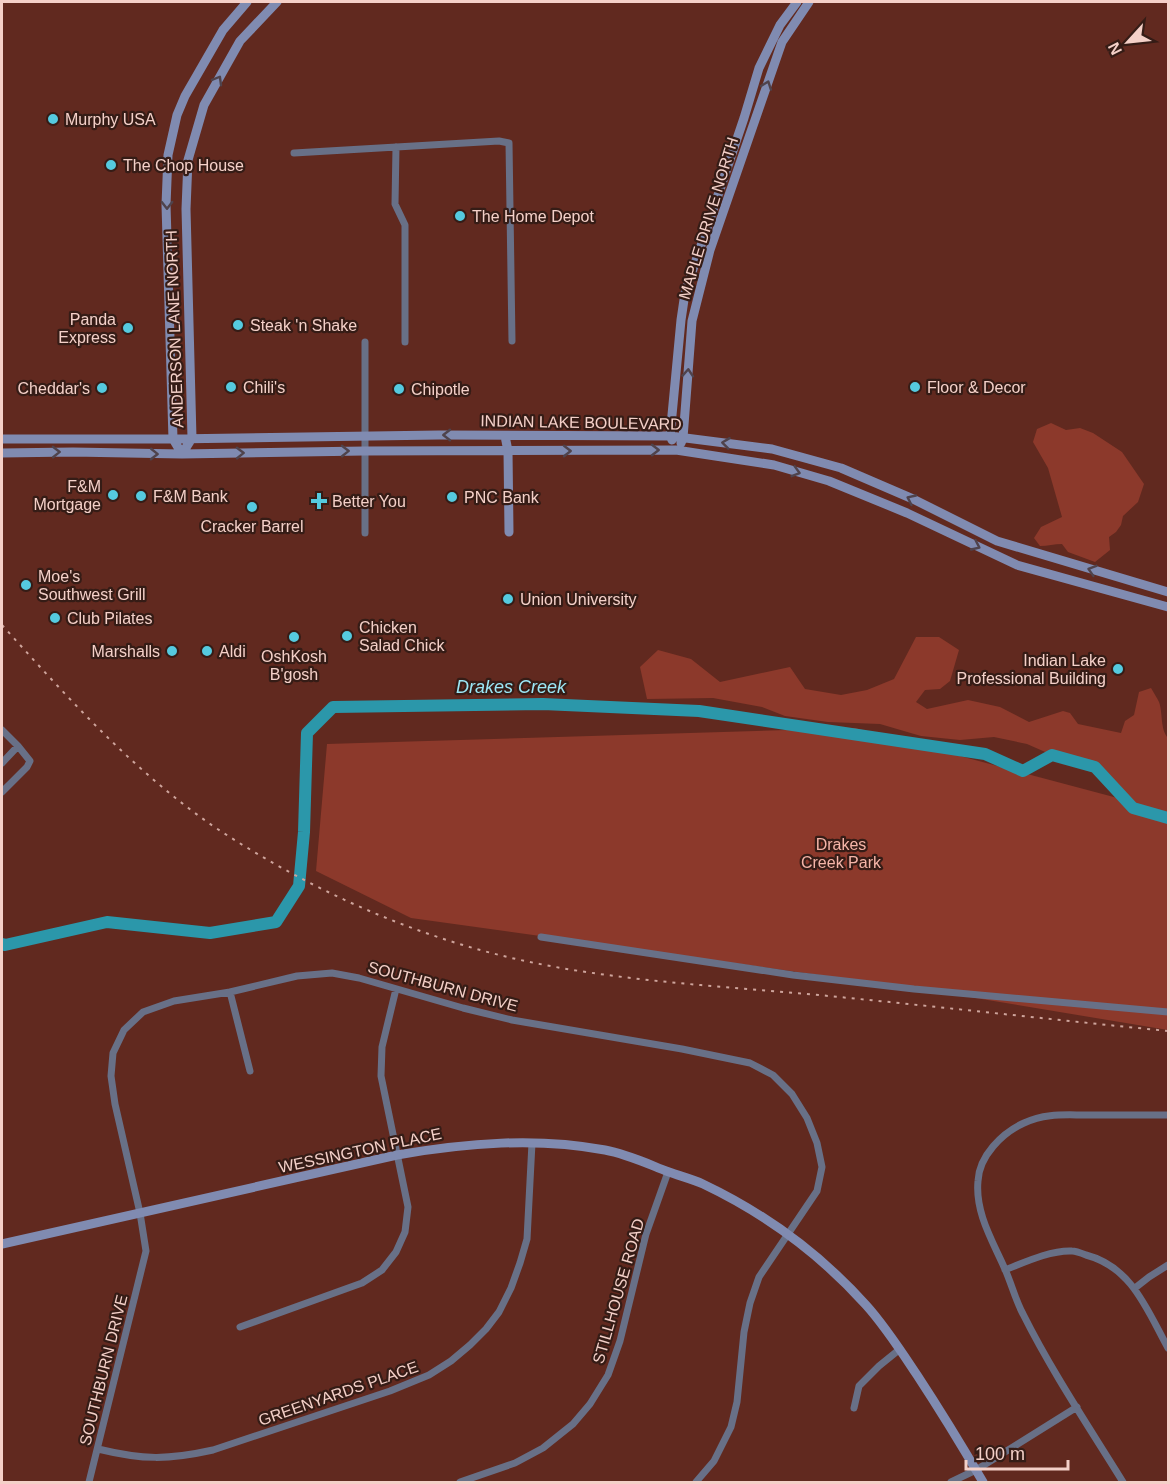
<svg xmlns="http://www.w3.org/2000/svg" width="1170" height="1484" font-family="Arial,sans-serif">
<style>
.green{fill:#8c392b}
.lines{fill:none;stroke-linecap:round;stroke-linejoin:round}
.river{stroke:#2b97aa;stroke-width:12}
.street{stroke:#687087;stroke-width:7}
.secondary{stroke:#808bb1;stroke-width:9}
.rail{stroke:#cea49c;stroke-width:2;stroke-dasharray:3 6;stroke-linecap:butt}
.oneway{stroke:#4f434c}
.poi-dot{fill:#55cadf;stroke:#351c16;stroke-width:2}
.labels{text-anchor:middle;stroke-width:4.5;stroke-linejoin:round;paint-order:stroke}
.poi-label{font-size:16px;fill:#f4d0c8;stroke:#351c16;text-anchor:start}
.street-label{font-size:16px;fill:#f4d0c8;stroke:#351c16}
.park-label{font-size:16px;fill:#f5b5a8;stroke:#351c16}
.water-label{font-size:18px;font-style:italic;fill:#9ce7f6;stroke:#351c16}
</style>
<rect width="100%" height="100%" fill="#61291f"/>
<!-- green -->
<path class="green" d="M1051,423L1066,430L1080,428L1093,433L1122,452L1144,484L1138,502L1123,516L1121,525L1116,532L1109,537L1110,550L1095,562L1068,552L1062,544C1054,544 1048,546 1040,546L1034,538L1041,527L1062,517L1048,468L1033,442L1037,429Z
M916,637H939L959,650L950,681L940,689L925,690L916,702L927,709L968,700L1000,707L1029,722L1063,711L1070,713L1078,724L1121,733L1125,721L1134,715L1139,692L1151,688C1154,693 1157,698 1159,702C1163,713 1160,729 1168,738V1030L927,990L411,918L316,871L327,744L855,728L1125,800L1095,767L1052,755L1027,744L994,737L960,740L921,736L880,724L828,722L785,716L762,707L713,698L647,699L640,667L658,650L691,659L720,682L790,667L805,689L841,695L867,690L894,679Z"/>
<g class="lines">
<!-- river -->
<path class="river" d="M2,944L5,945L107,922L210,933L276,922L299,886L304,832L307,733L333,707L543,704L699,711L985,754L1023,771L1052,755L1095,767L1133,808L1168,818"/>
<!-- street -->
<path class="street" d="M396,147L395,204L405,225V342
M294,153L499,141L509,143L512,341
M365,533V342
M2,730L18,746L2,763
M2,792L27,767L30,761L18,746
M541,937L793,975L914,989L1168,1012
M230,992L250,1071
M1005,1270C1025,1262 1051,1250 1072,1251C1076,1251 1081,1253 1086,1255C1132,1267 1147,1310 1168,1348
M1135,1288L1149,1277L1168,1265
M240,1327L362,1283L382,1270L396,1252L405,1232L408,1207L381,1076L382,1047L396,989
M854,1408L859,1386L879,1366L900,1349
M98,1449C143,1460 168,1460 213,1450L390,1391L429,1375L451,1361L470,1345L486,1329L499,1312L511,1288L520,1263L527,1239L532,1143
M89,1482L146,1251L140,1213L115,1104L111,1076L113,1053L124,1030L143,1012L174,1001L230,992L297,976L332,973L359,978L463,1008L512,1020L682,1049L750,1063L773,1075L792,1094L807,1118L817,1143L822,1167L817,1191L759,1277L750,1303L744,1332L737,1402L731,1427L714,1461L696,1482
M460,1482L515,1463L543,1448L573,1424L590,1404L608,1375L620,1341L646,1234L668,1172
M951,1482L976,1470L1077,1407
M1123,1482C1089,1427 1052,1372 1023,1314C1015,1299 1011,1282 1004,1267C992,1240 975,1212 978,1181C979,1156 1002,1133 1024,1123C1045,1113 1064,1115 1086,1115C1114,1115 1141,1115 1168,1115"/>
<!-- secondary -->
<path class="secondary" d="M505,436L508,451L509,532
M2,439H173L439,435L670,436L772,449L841,468L913,499L997,541L1168,592
M672,440L670,436L681,320L685,293L744,118L759,68L780,25L797,2
M681,443L683,438L692,321L710,250L782,42L809,2
M2,453L73,452L182,454L364,451L676,450L774,465L829,481L907,513L1017,565L1168,607
M182,454L192,438L186,209L188,160L204,105L240,41L277,2
M182,454L173,439L166,205L168,155L177,115L185,96L223,30L247,2
M2,1244L397,1155C466,1143 536,1137 605,1150C627,1154 648,1164 669,1172C680,1176 692,1179 703,1184C764,1213 821,1255 866,1305C885,1326 901,1351 917,1375C940,1410 962,1446 983,1482"/>
<!-- rail -->
<path class="rail" d="M2,625C68,698 134,772 216,828C307,888 410,935 516,959C618,982 725,986 829,996C942,1007 1055,1020 1168,1031"/>
</g>
<!-- one-way arrows -->
<defs><path id="oneway-chevron" d="M-2-3.5L2.5 0L-2 3.5" fill="none" stroke-width="1.6" stroke-linecap="round" stroke-linejoin="round" transform="scale(1.5)"/></defs>
<g class="oneway">
<use href="#oneway-chevron" transform="translate(218 80) rotate(-60)"/>
<use href="#oneway-chevron" transform="translate(767 85) rotate(-70)"/>
<use href="#oneway-chevron" transform="translate(167 205) rotate(90)"/>
<use href="#oneway-chevron" transform="translate(688 373) rotate(-86)"/>
<use href="#oneway-chevron" transform="translate(447 435) rotate(-180)"/>
<use href="#oneway-chevron" transform="translate(726 443) rotate(-173)"/>
<use href="#oneway-chevron" transform="translate(655 450)"/>
<use href="#oneway-chevron" transform="translate(345 451) rotate(-1)"/>
<use href="#oneway-chevron" transform="translate(567 451)"/>
<use href="#oneway-chevron" transform="translate(56 452) rotate(-1)"/>
<use href="#oneway-chevron" transform="translate(240 453) rotate(-1)"/>
<use href="#oneway-chevron" transform="translate(154 454) rotate(1)"/>
<use href="#oneway-chevron" transform="translate(796 472) rotate(16)"/>
<use href="#oneway-chevron" transform="translate(911 499) rotate(-155)"/>
<use href="#oneway-chevron" transform="translate(976 546) rotate(25)"/>
<use href="#oneway-chevron" transform="translate(1092 570) rotate(-163)"/>
</g>
<!-- markers -->
<g class="poi-dot">
<circle cx="53" cy="119" r="6"/>
<circle cx="111" cy="165" r="6"/>
<circle cx="460" cy="216" r="6"/>
<circle cx="238" cy="325" r="6"/>
<circle cx="128" cy="328" r="6"/>
<circle cx="231" cy="387" r="6"/>
<circle cx="915" cy="387" r="6"/>
<circle cx="102" cy="388" r="6"/>
<circle cx="399" cy="389" r="6"/>
<circle cx="113" cy="495" r="6"/>
<circle cx="141" cy="496" r="6"/>
<circle cx="452" cy="497" r="6"/>
<path d="M316 492h6v6h6v6h-6v6h-6v-6h-6v-6h6z"/>
<circle cx="252" cy="507" r="6"/>
<circle cx="26" cy="585" r="6"/>
<circle cx="508" cy="599" r="6"/>
<circle cx="55" cy="618" r="6"/>
<circle cx="347" cy="636" r="6"/>
<circle cx="294" cy="637" r="6"/>
<circle cx="172" cy="651" r="6"/>
<circle cx="207" cy="651" r="6"/>
<circle cx="1118" cy="669" r="6"/>
</g>
<g class="labels">
<!-- poi labels -->
<g class="poi-label">
<text x="65" y="125">Murphy USA</text>
<text x="123" y="171">The Chop House</text>
<text x="472" y="222">The Home Depot</text>
<text x="116" y="325" text-anchor="end">Panda<tspan x="116" dy="18">Express</tspan></text>
<text x="250" y="331">Steak 'n Shake</text>
<text x="243" y="393">Chili's</text>
<text x="927" y="393">Floor &amp; Decor</text>
<text x="90" y="394" text-anchor="end">Cheddar's</text>
<text x="411" y="395">Chipotle</text>
<text x="101" y="492" text-anchor="end">F&amp;M<tspan x="101" dy="18">Mortgage</tspan></text>
<text x="153" y="502">F&amp;M Bank</text>
<text x="464" y="503">PNC Bank</text>
<text x="332" y="507">Better You</text>
<text x="252" y="532" text-anchor="middle">Cracker Barrel</text>
<text x="38" y="582">Moe's<tspan x="38" dy="18">Southwest Grill</tspan></text>
<text x="520" y="605">Union University</text>
<text x="67" y="624">Club Pilates</text>
<text x="359" y="633">Chicken<tspan x="359" dy="18">Salad Chick</tspan></text>
<text x="160" y="657" text-anchor="end">Marshalls</text>
<text x="219" y="657">Aldi</text>
<text x="294" y="662" text-anchor="middle">OshKosh<tspan x="294" dy="18">B'gosh</tspan></text>
<text x="1106" y="666" text-anchor="end">Indian Lake<tspan x="1106" dy="18">Professional Building</tspan></text>
</g>
<!-- street labels -->
<g class="street-label">
<text transform="translate(708 218) rotate(-73)" y="6">MAPLE DRIVE NORTH</text>
<text transform="translate(174 329) rotate(-92)" y="6">ANDERSON LANE NORTH</text>
<text transform="translate(581 422) rotate(1)" y="6">INDIAN LAKE BOULEVARD</text>
<text transform="translate(443 986) rotate(15)" y="6">SOUTHBURN DRIVE</text>
<text transform="translate(360 1150) rotate(-12)" y="6">WESSINGTON PLACE</text>
<text transform="translate(618 1291) rotate(-74)" y="6">STILLHOUSE ROAD</text>
<text transform="translate(103 1370) rotate(-76)" y="6">SOUTHBURN DRIVE</text>
<text transform="translate(338 1393) rotate(-19)" y="6">GREENYARDS PLACE</text>
</g>
<!-- park labels -->
<g class="park-label">
<text x="841" y="850">Drakes<tspan x="841" dy="18">Creek Park</tspan></text>
</g>
<!-- water labels -->
<g class="water-label">
<text x="511" y="693">Drakes Creek</text>
</g>
</g>
<!-- border -->
<rect width="1170" height="1484" fill="none" stroke="#f4d0c8" stroke-width="6"/>
<!-- north arrow -->
<g transform="translate(1128 42) rotate(243)" stroke="#351c16" stroke-width="4.5" paint-order="stroke">
<path d="M0-4.5L10 22L0 15L-10 22Z" fill="#f4d0c8"/>
<text y="-9" font-size="16" font-weight="bold" text-anchor="middle" fill="#f4d0c8">N</text>
</g>
<!-- scale -->
<path d="M966 1460v9h102v-9" fill="none" stroke="#f4d0c8" stroke-width="3"/>
<text x="975" y="1460" font-size="18" fill="#f4d0c8" stroke="#351c16" stroke-width="4.5" paint-order="stroke">100 m</text>
</svg>
